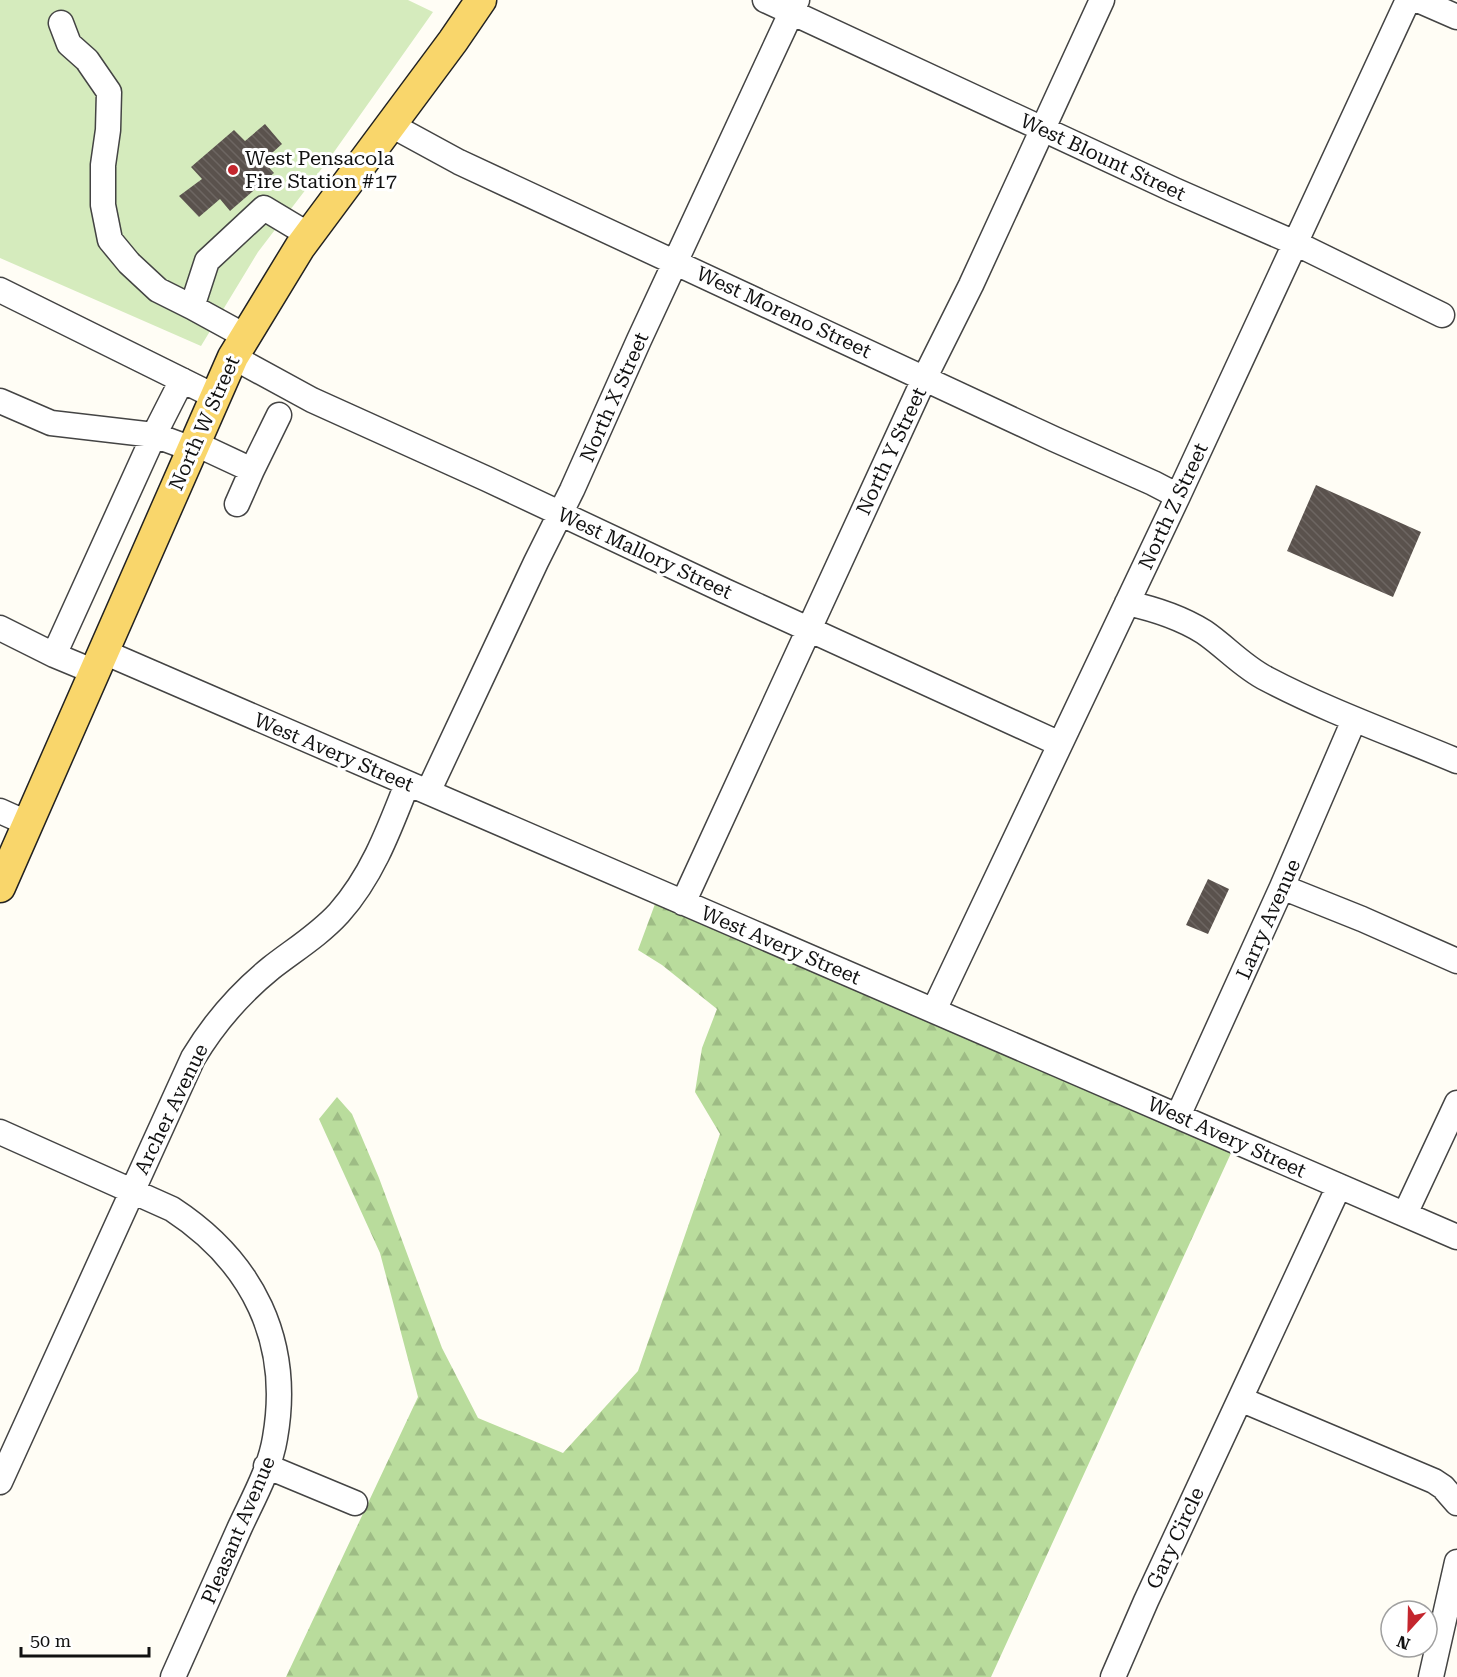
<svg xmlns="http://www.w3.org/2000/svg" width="1457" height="1677" font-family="'Roboto Serif',serif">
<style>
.forest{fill:url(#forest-firs)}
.park{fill:#d5ebbd}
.building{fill:url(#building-back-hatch)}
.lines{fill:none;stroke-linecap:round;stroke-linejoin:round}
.minor-casing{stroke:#444;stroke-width:27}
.major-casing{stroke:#222;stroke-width:33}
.minor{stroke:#fff;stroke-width:24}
.major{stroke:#f9d66b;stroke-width:30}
.poi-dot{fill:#c4262e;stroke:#fff;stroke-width:2}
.labels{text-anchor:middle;stroke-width:6;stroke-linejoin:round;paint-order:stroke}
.street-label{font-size:20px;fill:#111;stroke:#fff}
.poi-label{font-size:20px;fill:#111;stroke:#fff;text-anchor:start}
</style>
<defs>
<pattern id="forest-firs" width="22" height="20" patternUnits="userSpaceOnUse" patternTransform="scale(1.5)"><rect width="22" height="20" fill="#b9dc9c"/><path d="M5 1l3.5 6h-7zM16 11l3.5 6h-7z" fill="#9ebc85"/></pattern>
<pattern id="building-back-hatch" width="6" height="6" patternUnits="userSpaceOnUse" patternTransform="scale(1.5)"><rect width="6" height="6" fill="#5a524d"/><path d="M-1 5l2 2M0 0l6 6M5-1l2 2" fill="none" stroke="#6d6662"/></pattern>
</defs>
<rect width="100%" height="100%" fill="#fffdf5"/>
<!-- forest -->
<path class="forest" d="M655,904L1050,1071L1232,1151L991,1677H286L418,1397L380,1253L319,1119L337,1097L352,1114L379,1178L442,1348L478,1418L563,1453L638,1371L720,1134L695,1092L702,1048L717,1009L662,965L638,950Z"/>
<!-- park -->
<path class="park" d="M0,0H408L433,12L329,159L258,252L201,346L0,258Z"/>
<!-- building -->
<path class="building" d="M265,124L282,144L263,161L274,173L230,211L220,199L199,217L179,196L202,179L191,167L234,130L245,141Z
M1316,485L1421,532L1393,597L1287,551Z
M1208,879L1229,889L1208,934L1186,925Z"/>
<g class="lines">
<!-- minor casing -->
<g class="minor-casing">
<path id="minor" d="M765,0L1174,190L1295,243L1442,315
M1418,0L1457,17
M61,23L69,44L87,60L109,92L108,130L103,165V205L110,240L129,263L158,290L192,307
M391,125L459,162L1054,439L1153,483L1178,496
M0,290L214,396
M245,336L192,307L207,261L264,208L309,235
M233,357L312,400L487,479L725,591L1060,744
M0,401L51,423L154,435L182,380
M194,443L252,470L237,504
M252,470L279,415
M1127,603C1155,609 1180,617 1204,632C1226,647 1243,667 1267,679C1328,711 1393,734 1457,761
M0,628L54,655L95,672
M104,652L1457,1237
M54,655L154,435L192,449
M428,792L536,562L572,490L639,340L797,0
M0,811L29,824
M1282,887L1362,919L1457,961
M683,903L925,377L971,285L1102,0
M934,1010L1178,496L1408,0
M1178,1116L1282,887L1354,720
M0,1132L172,1209C253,1262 292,1341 275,1438C270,1469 253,1499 240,1527C218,1577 195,1627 173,1677
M1405,1214L1457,1103
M1240,1399L1339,1186
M266,1466L355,1503
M0,1482L193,1058C214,1023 239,994 271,968C294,950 319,935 339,913C372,876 389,830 407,784
M1113,1677L1146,1601L1240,1399L1434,1481L1443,1487L1457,1503
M1431,1677L1457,1562"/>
</g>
<!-- major casing -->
<g class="major-casing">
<path id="major" d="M0,887L233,357L300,247L453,41L481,0"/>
</g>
<!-- minor -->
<use href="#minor" class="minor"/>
<!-- major -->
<use href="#major" class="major"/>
</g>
<!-- markers -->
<circle class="poi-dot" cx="233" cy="170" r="6"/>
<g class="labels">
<!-- street labels -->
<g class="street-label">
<text transform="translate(1103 157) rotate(25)" y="7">West Blount Street</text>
<text transform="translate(784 312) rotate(25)" y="7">West Moreno Street</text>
<text transform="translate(614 397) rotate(-66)" y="7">North X Street</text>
<text transform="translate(204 423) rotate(-66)" y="7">North W Street</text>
<text transform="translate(891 451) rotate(-65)" y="7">North Y Street</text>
<text transform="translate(1173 506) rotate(-65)" y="7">North Z Street</text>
<text transform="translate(645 553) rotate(25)" y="7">West Mallory Street</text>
<text transform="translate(334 752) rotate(23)" y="7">West Avery Street</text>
<text transform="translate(1268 919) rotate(-66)" y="7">Larry Avenue</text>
<text transform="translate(781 945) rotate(23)" y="7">West Avery Street</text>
<text transform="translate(171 1109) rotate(-64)" y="7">Archer Avenue</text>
<text transform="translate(1227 1137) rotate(24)" y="7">West Avery Street</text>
<text transform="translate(238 1530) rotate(-67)" y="7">Pleasant Avenue</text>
<text transform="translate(1175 1538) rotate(-65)" y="7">Gary Circle</text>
</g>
<!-- poi labels -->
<g class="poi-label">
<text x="245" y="165">West Pensacola<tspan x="245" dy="23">Fire Station #17</tspan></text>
</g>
</g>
<!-- north arrow -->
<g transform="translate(1409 1629) rotate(202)"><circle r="28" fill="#ffffff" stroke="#a0a0a0" stroke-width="1.5"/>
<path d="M0-4.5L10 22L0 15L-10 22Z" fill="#c4262e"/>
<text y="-9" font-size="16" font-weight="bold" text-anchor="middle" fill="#111111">N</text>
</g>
<!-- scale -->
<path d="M21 1647v9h128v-9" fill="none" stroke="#111111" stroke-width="3"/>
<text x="30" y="1647" font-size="18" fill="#111111" stroke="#ffffff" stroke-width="4.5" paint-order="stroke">50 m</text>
</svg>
